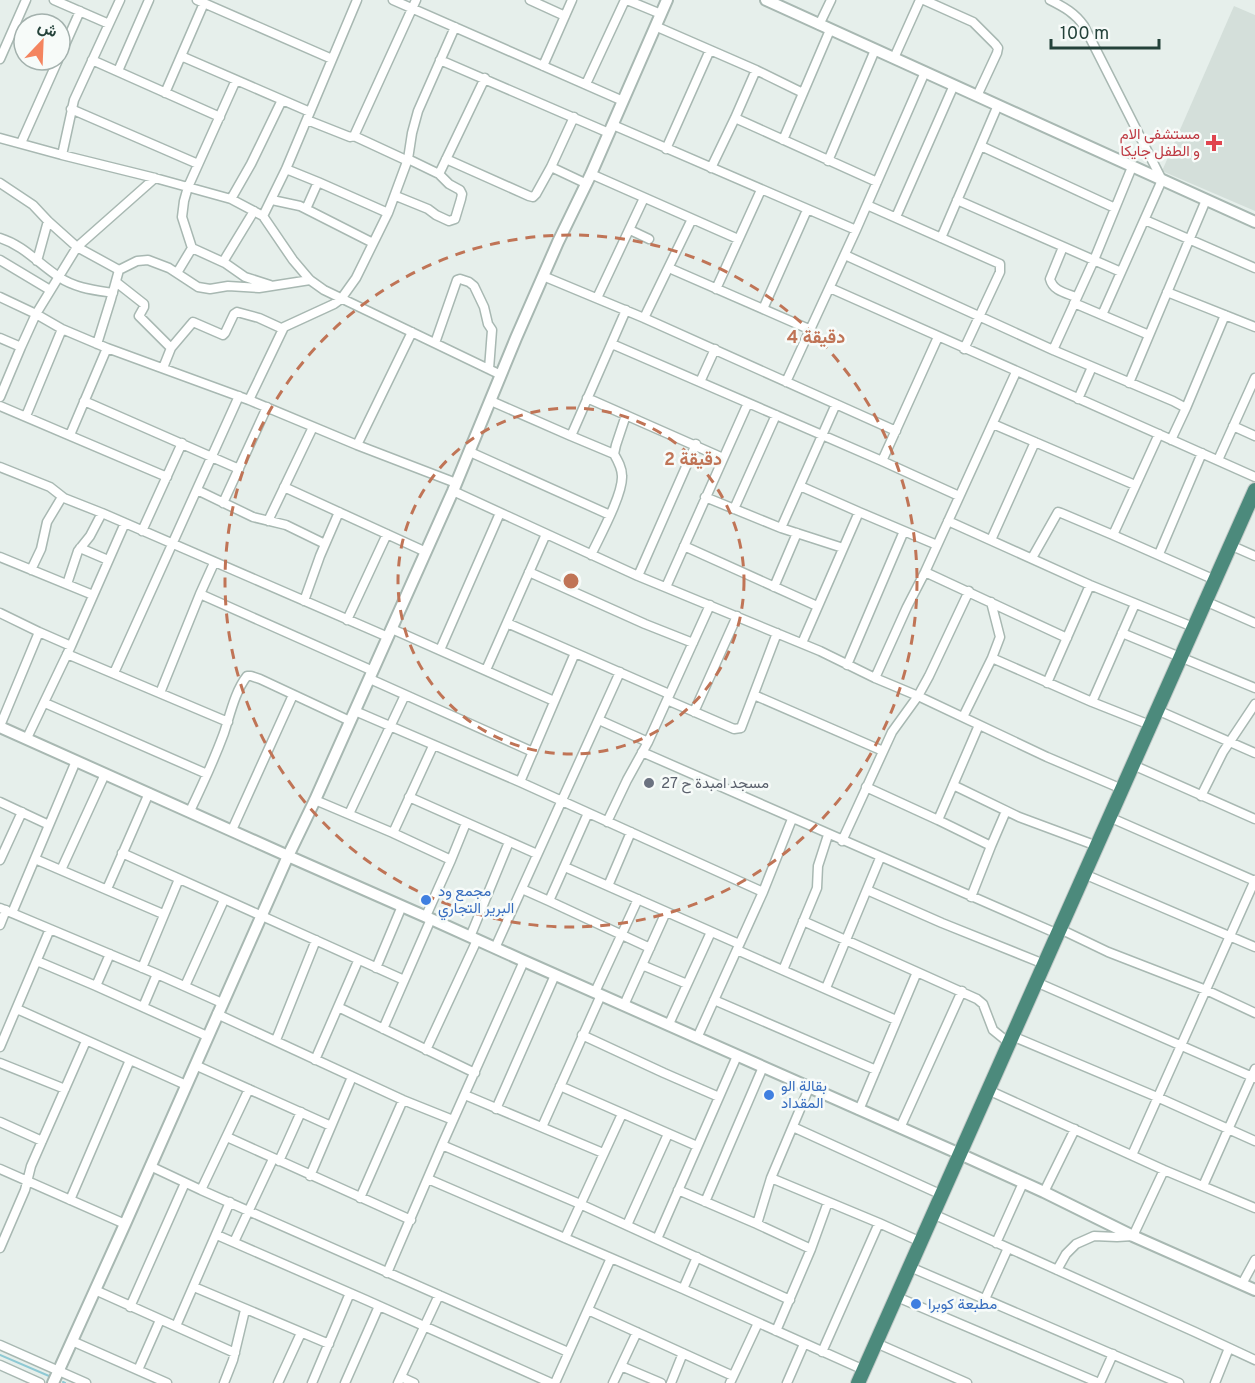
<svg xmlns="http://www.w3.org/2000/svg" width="1255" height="1383" font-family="Overpass,Vazirmatn,sans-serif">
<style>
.built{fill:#d4dfda}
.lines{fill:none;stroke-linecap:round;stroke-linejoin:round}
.stream{stroke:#8ec9d4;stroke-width:2}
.minor-casing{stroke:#a8b8b2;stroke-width:11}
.tertiary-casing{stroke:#a8b8b2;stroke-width:14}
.trunk-casing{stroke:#c2cac8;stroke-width:16}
.minor{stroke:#fff;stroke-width:8}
.tertiary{stroke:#fff;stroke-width:10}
.trunk{stroke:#4c8a7c;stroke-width:14}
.ring{fill:none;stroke:#c07456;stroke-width:3;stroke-dasharray:10 8}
.health-dot{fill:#e0444e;stroke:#f7fbf9;stroke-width:2}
.worship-dot{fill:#6b7280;stroke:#f7fbf9;stroke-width:2}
.shop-dot{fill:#3f7fe0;stroke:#f7fbf9;stroke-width:2}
.labels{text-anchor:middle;stroke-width:5;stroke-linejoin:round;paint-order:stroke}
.health-label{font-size:15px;fill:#be3a42;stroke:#f7fbf9;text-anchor:end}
.worship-label{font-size:15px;fill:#5b616d;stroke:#f7fbf9;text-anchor:start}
.shop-label{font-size:15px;fill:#366cbe;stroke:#f7fbf9;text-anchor:start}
.centre{fill:#c07456;stroke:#f7fbf9;stroke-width:3}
.ring-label{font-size:18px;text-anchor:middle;font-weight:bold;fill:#c07456;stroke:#f7fbf9;stroke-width:5;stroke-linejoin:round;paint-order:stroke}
</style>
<rect width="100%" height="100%" fill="#e6efeb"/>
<!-- built -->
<path class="built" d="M1234,6L1255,15V211L1162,171Z"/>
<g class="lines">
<!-- stream -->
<path class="stream" d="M0,1355L49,1376
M63,1382L65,1383"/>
<!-- minor casing -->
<g class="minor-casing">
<path id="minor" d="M54,0L109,24
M197,0L332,59
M393,0L623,101
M530,0L565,16
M627,0L661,14
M924,0L973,22L995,44L998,48L997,53L977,96
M1050,0C1064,7 1075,13 1084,26L1162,180L1102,315
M819,25L831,0
M655,26L756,70L803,93
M60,56L80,11
M181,56L310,112
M894,58L920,0
M0,59L26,0
M92,60L220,117
M440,60L609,133
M543,66L572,0
M118,71L149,0
M586,84L625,0
M165,93L204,3
M71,109L198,164
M735,118L877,182
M307,120L350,137L354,136L416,0
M613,125L856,230
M354,136L408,161
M0,138L62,155L155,178L231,199L263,216L293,260L310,280L324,290L501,375
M783,140L830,30
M21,143L58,60
M981,146L1115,208
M666,149L710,50
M62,155L74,100L120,0
M446,159L529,196L533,197L536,194L551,167L574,117
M828,161L875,50
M551,167L587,184
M711,168L735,118L756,70
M286,169L318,182L388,213
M439,174L485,78
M591,174L738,239
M318,182L306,209L373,243
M0,183L33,205L48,221L77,247L119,270L111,299L97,344
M396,196L428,209L436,215L449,221L455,219L461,199L462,194L460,190L449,184L439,174L408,159
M231,199L251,164L282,100
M272,200L300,206L306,209
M957,200L1121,272
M867,205L1000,264V272L964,349
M263,216L286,169L357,0
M896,217L954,85
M1145,220L1255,268
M630,230L649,239
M0,238C23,245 39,264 59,277C75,288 94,290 113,293
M941,238L998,105
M1063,247L1050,279C1053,291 1066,293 1076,297
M192,248L225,263L245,277L270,285
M845,255L1053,350L1173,401L1186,408L1171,440
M0,260L50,290
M37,261L48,221
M223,262L254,211
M669,268L811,330
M119,270L137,261L148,260L169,268L198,287L210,289L228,286L259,288L310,280
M177,273L192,248L182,217L184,201L188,187L236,80
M543,276L644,318L896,431
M116,282L144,304V307L139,316L171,348
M830,288L1255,477
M716,289L761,190
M1167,292L1255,327
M0,297L36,314L62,329L107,348L249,400L357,445L456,483
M597,298L644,198
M1074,303L1149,335
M763,309L807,210
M644,318L692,219
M0,338L21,347
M435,343L457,280L460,279L469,282L474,286L484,307L488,324L492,330L489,369
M612,344L882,461L959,496
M1053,350L1094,260L1132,167
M163,368L171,348L193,322L223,335L225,333L234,314L237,312L259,318L283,329
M700,382L715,349
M786,382L856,230L925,72
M1129,383L1206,200
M0,397L21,347L36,314L77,247L155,178
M587,398L723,458
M1078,399L1092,367
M249,400L284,327L334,304L341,299L356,278L388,213L408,159L412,133L418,111L455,27
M84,401L239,469
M491,401L571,436L626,310
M0,406L167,477
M1186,408L1225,315
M26,416L62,329
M993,424L1135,485
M1233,426L1255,436
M70,435L107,348
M571,436L614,454C618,461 622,468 622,476C623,494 600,536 591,555
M357,445L412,332
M470,452L610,515
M614,454L616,445L626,415
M1218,460L1255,378
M882,461L938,337
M0,467L50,487L64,498L102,513L388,637
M800,486L859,512
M284,487L426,552
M197,490L253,517L286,525L325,544
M453,491L638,576L820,651L875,678L918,696L1047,757L1122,789
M705,497L781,528L843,548
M223,503L267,407
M734,509L776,415
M268,521L313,427
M948,521L1090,585L1193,627
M781,528L836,404
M142,531L182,443
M1113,535L1215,580
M991,540L1035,442
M1230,545L1255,556
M684,546L817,606
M80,548L108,560
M1159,554L1202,453
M0,557L93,595
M1032,558L1058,512L1061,513L1113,535L1159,434
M31,570L41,549L47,522L62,497
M529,572L645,624L693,643
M925,572L1067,638
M638,576L696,444
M67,584L78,551L90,536L102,513
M666,587L748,403
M774,587L797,533
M200,594L373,671
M304,601L320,556L339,512
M1205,601L1255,623
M991,602L1000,637L992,658L1092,702L1150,725
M0,613L39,632L71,646
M347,620L387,534
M507,623L669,694
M392,629L554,701
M1122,633L1255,688
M802,643L859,512L937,545
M440,650L500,513
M67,654L228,722
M847,665L904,531
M486,670L546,534
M114,673L239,396
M875,678L907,607L925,572L1016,372
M370,679L533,752
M1047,683L1090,585
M160,693L200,594L214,563
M754,695L883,751
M667,700L734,729L741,728L777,633
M1092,702L1135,604
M45,703L207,774
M1157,710L1255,753
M355,711L520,782L763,892
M694,712L737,616
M963,717L992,658
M599,720L648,742
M0,726L39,632
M27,738L71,646L125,523
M642,752L1058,934
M1133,765L1255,819
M520,782L575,653
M953,785L1019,817L1097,846
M866,787L938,820L991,846
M1201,796L1223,752L1255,704
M409,797L537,854
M315,800L393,833L451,860L426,916
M0,802L49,825
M190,811C202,786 214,760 224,733C230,715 235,691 247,676H251L260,679L350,721
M349,814L405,695
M1109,817L1255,881
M938,820L979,725
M607,822L627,780L648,742L710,605
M232,830L293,695
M393,833L433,746
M842,841L892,732L918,696L929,676L969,591
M122,853L404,980
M35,859L163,914
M0,860L22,812
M451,860L466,823
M565,867L739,944
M61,870L105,774
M1084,874L1255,947
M608,886L631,832
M107,889L149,793
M522,889L549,901L650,948
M867,890L942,923L1044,964
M971,897L991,846L1006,811
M549,901L588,813
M0,908L157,974L222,1003
M12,913L76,761
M803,921L917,972L859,1110
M0,925L6,910
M1060,929L1108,952L1206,990L1255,1013
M470,937L509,842
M495,948L620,672
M737,950L896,1020
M37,961L96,986L207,1036
M642,965L687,984
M142,968L179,879
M376,968L402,906
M783,970L817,888L818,866L828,835
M917,972L977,999L983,1004L993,1030L1009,1043
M1036,982L1255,1078
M96,986L110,954
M185,986L224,900
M826,988L880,858
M595,992L638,899
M714,1000L876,1070
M624,1005L666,912
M143,1007L157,974
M338,1007L475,1073
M17,1009L186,1085
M217,1014L403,1100L453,1120
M669,1024L711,932
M383,1029L431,919
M582,1035L664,1073L719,1097
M1012,1036L1157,1097L1255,1141
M697,1038L763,892L792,819
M276,1040L316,940
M0,1047L50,929
M426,1050L477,940
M315,1060L358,961
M0,1063L65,1089
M195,1065L331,1126
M560,1086L697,1146
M988,1090L1164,1170L1255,1208
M465,1095L603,1153
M496,1109L555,975
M0,1122L42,1141
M542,1127L601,995
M793,1127L942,1195
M900,1128L962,991
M227,1137L411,1220
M442,1145L580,1204L790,1300
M1132,1155L1255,880
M279,1161L301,1112
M150,1166L201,1190L568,1352
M0,1169L125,1224
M310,1176L352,1077
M771,1178L879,1223L921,1242
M428,1179L683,1289L864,1370
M1203,1186L1255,1069
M201,1190L249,1089
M678,1190L757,1224L811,1249
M1044,1192L1075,1129
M360,1198L403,1100
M70,1200L130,1060
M705,1202L763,1067
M933,1214L1195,1332L1255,1360
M757,1224L771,1178L809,1088
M627,1225L668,1134
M217,1235L366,1300L551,1383
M565,1238L622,1114
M657,1239L737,1056
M234,1242L273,1159
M996,1243L1023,1183
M0,1248L25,1190L31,1166L86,1041
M910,1267L1179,1383
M1057,1270L1066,1254L1076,1244L1094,1236L1117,1237L1133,1236L1164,1170
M387,1273L442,1145L524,961
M1242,1284L1255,1260
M194,1287L329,1344
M683,1289L697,1257
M95,1290L235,1353
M897,1297L1099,1383
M985,1299L1008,1248
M130,1307L185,1183
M588,1310L733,1376
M176,1326L230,1202
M776,1331L811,1249L828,1202
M72,1341L167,1383
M876,1343L967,1383
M0,1345L86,1383
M822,1352L879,1223
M0,1365L40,1383
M621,1366L661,1383
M138,1370L160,1320
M401,1377L414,1383
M224,1383L233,1360L245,1310
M278,1383L301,1333
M312,1383L350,1293
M345,1383L379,1306
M398,1383L439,1295
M555,1383L611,1258
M613,1383L637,1332
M671,1383L683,1353
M730,1383L758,1323
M787,1383L804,1344
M1100,1383L1113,1354
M1215,1383L1229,1348"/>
</g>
<!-- tertiary casing -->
<g class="tertiary-casing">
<path id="tertiary" d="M766,0L1255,222
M0,727L288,856L431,919L524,961L960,1154L1044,1192L1133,1236L1255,1290
M53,1383L125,1224L288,856L315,800L453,491L516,338L558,242L591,174L667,0"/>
</g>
<!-- trunk casing -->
<g class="trunk-casing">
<path id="trunk" d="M858,1383L1255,490"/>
</g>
<!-- minor -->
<use href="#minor" class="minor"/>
<!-- tertiary -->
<use href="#tertiary" class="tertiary"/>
<!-- trunk -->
<use href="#trunk" class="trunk"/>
</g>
<!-- distance rings -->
<g class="ring">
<circle cx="571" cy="581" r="173"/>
<circle cx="571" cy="581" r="346"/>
</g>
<!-- markers -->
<path class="health-dot" d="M1211 134h6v6h6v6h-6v6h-6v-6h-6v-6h6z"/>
<circle class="worship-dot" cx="649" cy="783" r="6"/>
<g class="shop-dot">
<circle cx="426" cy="900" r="6"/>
<circle cx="769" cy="1095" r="6"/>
<circle cx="916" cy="1304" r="6"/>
</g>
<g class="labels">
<!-- health labels -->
<g class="health-label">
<text x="1200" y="139">مستشفى الام<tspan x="1200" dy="17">و الطفل جايكا</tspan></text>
</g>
<!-- worship labels -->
<g class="worship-label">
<text x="661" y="788">مسجد امبدة ح 27</text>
</g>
<!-- shop labels -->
<g class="shop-label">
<text x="438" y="896">مجمع ود<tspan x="438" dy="17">البرير التجاري</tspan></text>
<text x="781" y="1091">بقالة الو<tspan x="781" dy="17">المقداد</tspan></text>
<text x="928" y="1309">مطبعة كوبرا</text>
</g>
</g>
<circle cx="571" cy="581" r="9" class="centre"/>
<g class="ring-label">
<text x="816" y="343">4 دقيقة</text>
<text x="693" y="465">2 دقيقة</text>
</g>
<!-- north arrow -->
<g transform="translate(42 42) rotate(23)"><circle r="28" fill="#f7fbf9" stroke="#a3b1ad" stroke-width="1.5"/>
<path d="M0-4.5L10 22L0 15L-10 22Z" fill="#f4845f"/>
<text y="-9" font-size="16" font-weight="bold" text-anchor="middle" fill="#24423a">ش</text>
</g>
<!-- scale -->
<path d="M1051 39v9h108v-9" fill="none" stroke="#24423a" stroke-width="3"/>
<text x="1060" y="39" font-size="18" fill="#24423a" stroke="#f7fbf9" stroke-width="4.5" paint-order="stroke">100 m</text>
</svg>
